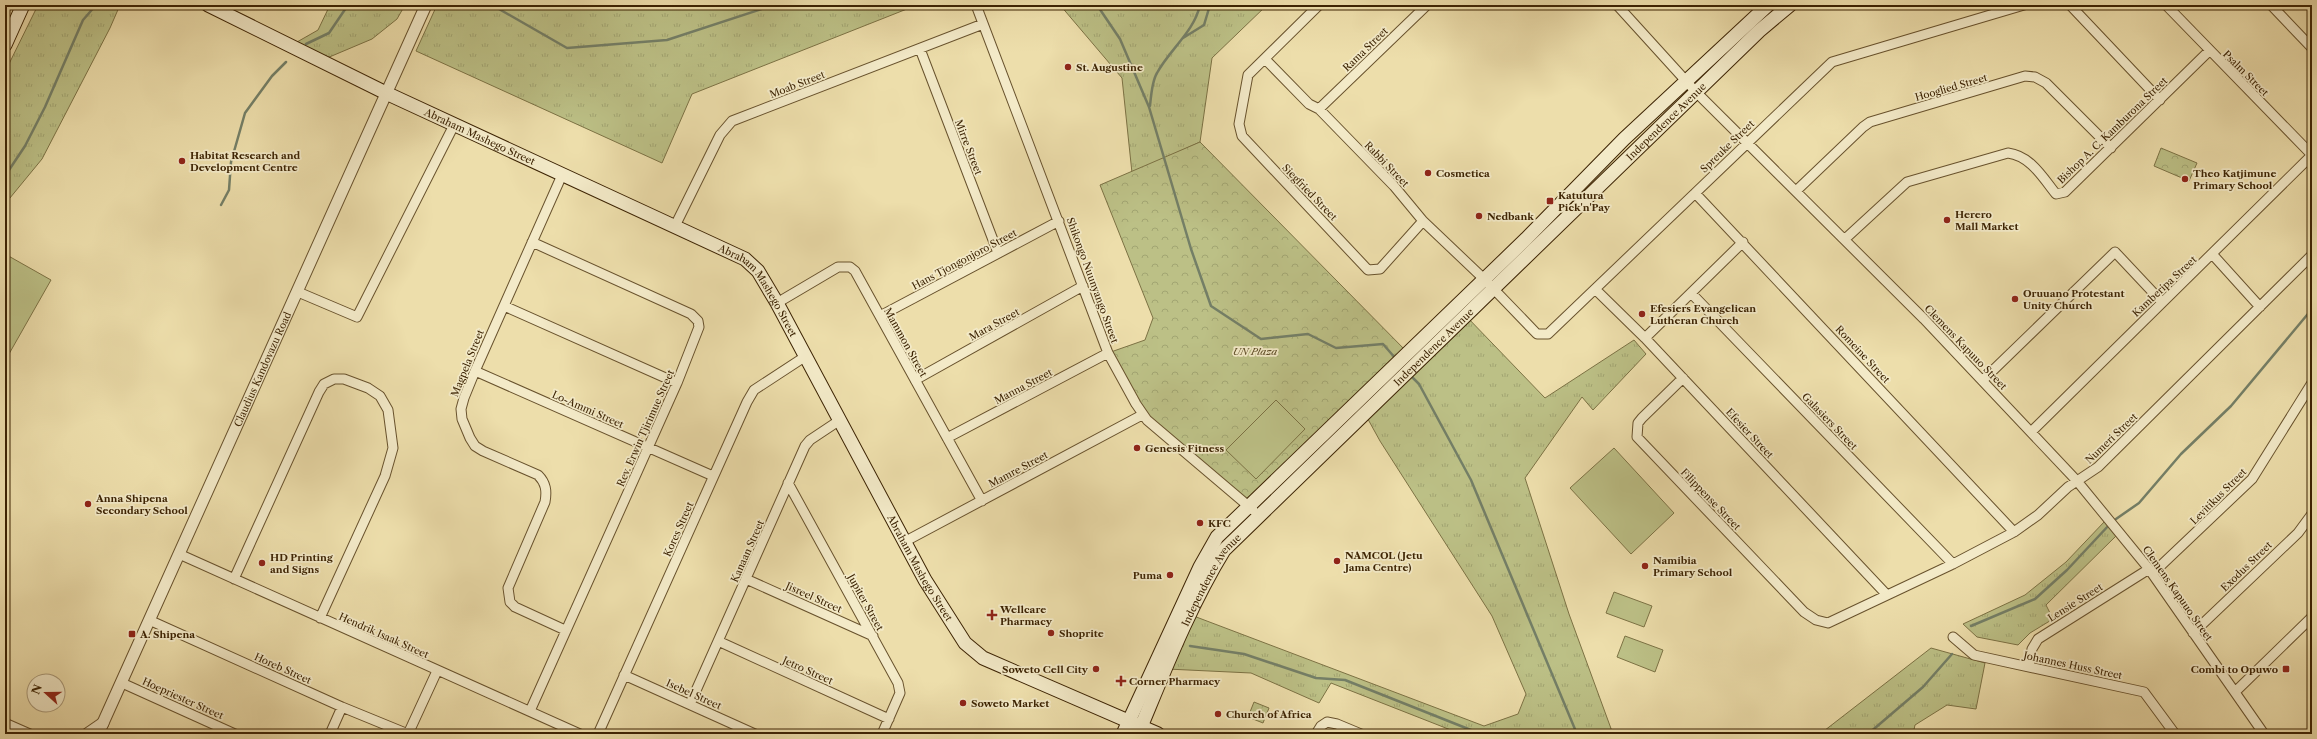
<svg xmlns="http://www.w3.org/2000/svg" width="2317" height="739" font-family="'Libre Caslon Text',serif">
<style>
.grass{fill:url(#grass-tufts);stroke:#7c7244}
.park{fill:url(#park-crowns);stroke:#7c7244}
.garden{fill:#bcc086;stroke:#7c7244}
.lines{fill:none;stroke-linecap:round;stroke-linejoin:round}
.stream{stroke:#747f67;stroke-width:2.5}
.minor-casing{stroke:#68522d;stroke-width:11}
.tertiary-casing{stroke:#68522d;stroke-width:13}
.secondary-casing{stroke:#3c2303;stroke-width:15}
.minor{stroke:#f3eac8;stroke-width:9}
.tertiary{stroke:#f3eac8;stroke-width:11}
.secondary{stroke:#f3eac8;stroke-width:13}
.poi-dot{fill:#8f2418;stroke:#f3eac8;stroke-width:1.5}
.labels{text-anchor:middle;stroke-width:3.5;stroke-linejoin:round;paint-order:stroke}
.street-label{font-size:10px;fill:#3c2303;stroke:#f3eac8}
.poi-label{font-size:10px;font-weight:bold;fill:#3c2303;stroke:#f3eac8;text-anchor:start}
.park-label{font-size:10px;font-style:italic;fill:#5c4a24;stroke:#f3eac8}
</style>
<defs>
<pattern id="grass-tufts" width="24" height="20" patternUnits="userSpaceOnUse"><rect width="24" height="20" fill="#bcc086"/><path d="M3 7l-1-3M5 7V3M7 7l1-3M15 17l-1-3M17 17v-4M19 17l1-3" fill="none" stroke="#a2a572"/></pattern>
<pattern id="park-crowns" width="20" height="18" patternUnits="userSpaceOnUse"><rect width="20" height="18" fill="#bcc086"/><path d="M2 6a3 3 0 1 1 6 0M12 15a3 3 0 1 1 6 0" fill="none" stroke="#a2a572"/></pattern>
</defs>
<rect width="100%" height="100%" fill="#eddeab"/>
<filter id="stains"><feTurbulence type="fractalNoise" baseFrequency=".005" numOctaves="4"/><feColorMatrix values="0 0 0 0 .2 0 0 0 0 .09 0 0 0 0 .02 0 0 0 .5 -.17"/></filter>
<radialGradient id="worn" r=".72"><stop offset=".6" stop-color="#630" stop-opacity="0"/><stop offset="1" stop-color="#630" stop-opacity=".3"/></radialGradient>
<!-- grass -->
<path class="grass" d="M38,5H120L110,28L42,159L5,204V72Z
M330,5H405L397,19L372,39L327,58L297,42L318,30Z
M437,5H917L692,94L662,163L416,51Z
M1060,5H1267L1212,58L1200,142L1132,173L1122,78Z
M1465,315L1545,398L1634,340L1646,354L1593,410L1582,397L1525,478L1569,614L1613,734H1461L1331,683L1319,703L1251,673L1167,669L1191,615L1484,726L1518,714L1526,694L1492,616L1380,441L1364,412Z
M2105,521L2116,536L2046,605L2053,619L2030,633L2018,645L1977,637L1963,624L2025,595L2066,562Z
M1931,648L1985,663L1976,709L1947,705L1915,725L1913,734H1820Z"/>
<!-- park -->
<path class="park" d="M1200,142L1408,353L1249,506L1147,420L1108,353L1145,340L1153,318L1100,185Z
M2161,148L2197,163L2189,181L2154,166Z
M1254,702L1269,708L1263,723L1248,717Z"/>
<!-- garden -->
<path class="garden" d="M5,254L51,280L5,361Z
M1276,400L1305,429L1256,479L1226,450Z
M1614,448L1674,513L1631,554L1570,488Z
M1614,592L1652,606L1644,627L1606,613Z
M1625,636L1663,650L1655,672L1617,657Z"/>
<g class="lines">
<!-- stream -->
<path class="stream" d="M379,5L386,8L403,5
M492,5L567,48L667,40L774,5
M1097,5L1120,39L1149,107L1191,249L1211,306L1261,339L1308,334L1336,348L1383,344L1396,359
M1183,38L1204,25L1210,5
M306,44L329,33L348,5
M1150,106C1151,96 1152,81 1157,73C1170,49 1194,32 1200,5
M5,176L25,146L45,107L83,20L96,5
M221,205L229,190L231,162L245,113L272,76L286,62
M1410,375L1419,384L1471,480L1577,734
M2116,519L2139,503L2181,454L2231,406L2312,309
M1971,626L2035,599L2067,570L2110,524
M1190,646L1244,654L1316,678L1345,680L1481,734
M1868,734L1923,687L1952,654"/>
<!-- minor casing -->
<g class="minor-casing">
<path id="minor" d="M976,5L1108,353L1136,404L1147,420L1253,510
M1319,5L1248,75L1239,124L1242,136L1368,270L1380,269L1423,221
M1617,5L1696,92L1924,319L2077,481L2149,569L2264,734
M2070,5L2160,100
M2166,5L2312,155
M2271,5L2312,48
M920,49L998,253
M1265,59L1309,104L1319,109L1394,186L1423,221L1484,279L1537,334H1548L1832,62L2024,5
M1319,109L1427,5
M562,175L475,371L464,398L461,409L462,419L470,438L475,446L483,451L538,475C546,483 547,491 545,502L508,588L510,602L515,607L565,630
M1796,191L1863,127L1870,122L2025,76L2035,77L2046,83L2111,148
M1695,193L2014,532
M675,226L720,135L732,121L983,24
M1845,239L1907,182L2008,153C2031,156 2043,178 2056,194L2065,192L2209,51
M2213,255L2260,307
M1595,289L1645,338L1887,595
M298,292L357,317L454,125
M1691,293L1953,564
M777,303L838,267H850L855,271L982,501
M504,306L677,383
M880,316L1059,221
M1645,338L1743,242
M475,371L713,476
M1683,378L1642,418L1638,423L1637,437L1804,612L1816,620L1828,623L1953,564L2014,532L2038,515L2068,487L2098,467L2312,255
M915,380L1083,286
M1983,380L2115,252L2162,302
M2031,432L2312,155
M947,438L1108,353
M788,483L898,683L900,693L882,734
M904,542L1142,415
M179,554L580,734
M2153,573L2252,479L2312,383
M234,579L319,392L324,384L334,379H344L368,388L380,396L388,410L393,448L385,476L320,618
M746,579L873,636
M149,620L342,707L408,734
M2193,633L2298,533L2312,514
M1953,637L1974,655L2144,692L2175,734
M718,641L889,719
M2029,666L2032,649L2038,639L2149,569
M624,675L755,734
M122,683L235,734
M2235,692L2312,617
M690,704L805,446L810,440L840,420
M530,711L677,383L699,327L698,321L691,314L532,242
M5,723L30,734
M330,734L342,707
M408,734L437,671
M598,734L747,402L754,390L806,356
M1316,734L1321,726L1327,722L1337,724L1361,734"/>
</g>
<!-- tertiary casing -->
<g class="tertiary-casing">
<g id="tertiary">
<path d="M87,734L103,723"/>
<path id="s1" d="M98,734L426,5"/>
</g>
</g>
<!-- secondary casing -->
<g class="secondary-casing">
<g id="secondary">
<path id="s2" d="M208,5L386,93L745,259L758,271L777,303L925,580L965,643L983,658L1158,734"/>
<path d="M5,45L23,5"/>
<path d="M1123,734L1200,567L1217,537L1526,239L1624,139L1768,5"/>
<path id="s3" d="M1138,734C1164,672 1189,607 1224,550L1759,31L1790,5"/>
</g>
</g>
<!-- minor -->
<use href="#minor" class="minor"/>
<!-- tertiary -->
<use href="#tertiary" class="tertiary"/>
<!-- secondary -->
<use href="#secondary" class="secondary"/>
</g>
<!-- markers -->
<g class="poi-dot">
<circle cx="1068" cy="67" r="4"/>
<circle cx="182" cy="161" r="4"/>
<circle cx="1428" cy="173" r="4"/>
<circle cx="2185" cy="179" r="4"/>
<rect x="1546" y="197" width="8" height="8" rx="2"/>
<circle cx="1479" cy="216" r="4"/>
<circle cx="1947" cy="220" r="4"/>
<circle cx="2015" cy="299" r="4"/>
<circle cx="1642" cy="314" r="4"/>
<circle cx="1137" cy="448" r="4"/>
<circle cx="88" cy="504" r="4"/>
<circle cx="1200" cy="523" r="4"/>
<circle cx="1337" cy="561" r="4"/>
<circle cx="262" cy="563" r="4"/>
<circle cx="1645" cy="566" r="4"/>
<circle cx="1170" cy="575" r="4"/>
<path d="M990 609h4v4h4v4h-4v4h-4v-4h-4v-4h4z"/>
<circle cx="1051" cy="633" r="4"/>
<rect x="128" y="630" width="8" height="8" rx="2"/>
<circle cx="1096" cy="669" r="4"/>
<rect x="2282" y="665" width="8" height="8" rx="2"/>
<path d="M1119 675h4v4h4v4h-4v4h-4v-4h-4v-4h4z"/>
<circle cx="963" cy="703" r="4"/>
<circle cx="1218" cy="714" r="4"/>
</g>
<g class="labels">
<!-- street labels -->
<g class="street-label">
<text transform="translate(1365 49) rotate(-44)" y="4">Rama Street</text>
<text transform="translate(2246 73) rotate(45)" y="4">Psalm Street</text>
<text transform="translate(797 84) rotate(-21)" y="4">Moab Street</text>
<text transform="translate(1951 87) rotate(-16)" y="4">Hooglied Street</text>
<text dy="4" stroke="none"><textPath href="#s3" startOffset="819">Independence Avenue</textPath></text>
<text transform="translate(2112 130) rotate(-44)" y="4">Bishop A. C. Kamburona Street</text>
<text dy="4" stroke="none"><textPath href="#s2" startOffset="302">Abraham Mashego Street</textPath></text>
<text transform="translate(1727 146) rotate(-44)" y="4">Spreuke Street</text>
<text transform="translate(969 147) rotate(69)" y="4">Mirre Street</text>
<text transform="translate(1387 164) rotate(46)" y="4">Rabbi Street</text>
<text transform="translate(1310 192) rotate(46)" y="4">Siegfried Street</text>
<text transform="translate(964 259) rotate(-28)" y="4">Hans Tjongonjoro Street</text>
<text transform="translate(1093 280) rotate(70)" y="4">Shikongo Nuunyango Street</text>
<text transform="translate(2164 286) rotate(-43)" y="4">Kamberipa Street</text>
<text dy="4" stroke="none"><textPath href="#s2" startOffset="626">Abraham Mashego Street</textPath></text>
<text transform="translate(994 324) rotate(-29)" y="4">Mara Street</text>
<text transform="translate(906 342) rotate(61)" y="4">Mammon Street</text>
<text dy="4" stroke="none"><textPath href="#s3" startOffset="495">Independence Avenue</textPath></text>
<text transform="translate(1966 347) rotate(46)" y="4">Clemens Kapuuo Street</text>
<text transform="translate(1863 354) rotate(47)" y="4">Romeine Street</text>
<text transform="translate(467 363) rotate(-68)" y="4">Magpela Street</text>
<text dy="4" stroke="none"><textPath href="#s1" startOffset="400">Claudius Kandovazu Road</textPath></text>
<text transform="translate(1023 386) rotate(-28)" y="4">Manna Street</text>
<text transform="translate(588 409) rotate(24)" y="4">Lo-Ammi Street</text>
<text transform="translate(1830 421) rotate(46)" y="4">Galasiers Street</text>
<text transform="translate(645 428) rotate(-66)" y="4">Rev. Erwin Tjirimue Street</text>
<text transform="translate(1750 433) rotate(47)" y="4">Efesier Street</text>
<text transform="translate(2111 438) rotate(-44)" y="4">Numeri Street</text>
<text transform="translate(1018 469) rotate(-28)" y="4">Mamre Street</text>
<text transform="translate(2218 496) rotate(-45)" y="4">Levitikus Street</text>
<text transform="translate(1711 499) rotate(46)" y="4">Filippense Street</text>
<text transform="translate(678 529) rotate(-66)" y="4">Kores Street</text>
<text transform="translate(747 551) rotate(-66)" y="4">Kanaan Street</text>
<text transform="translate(2246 566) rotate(-44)" y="4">Exodus Street</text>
<text dy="4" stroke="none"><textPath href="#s2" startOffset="950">Abraham Mashego Street</textPath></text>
<text dy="4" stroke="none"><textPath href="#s3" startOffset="171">Independence Avenue</textPath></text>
<text transform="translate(2178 593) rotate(55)" y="4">Clemens Kapuuo Street</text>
<text transform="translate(814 597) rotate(24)" y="4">Jisreel Street</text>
<text transform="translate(866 602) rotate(61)" y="4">Jupiter Street</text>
<text transform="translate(2075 602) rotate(-32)" y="4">Lensie Street</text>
<text transform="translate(384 635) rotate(24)" y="4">Hendrik Isaak Street</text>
<text transform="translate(2073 665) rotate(12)" y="4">Johannes Huss Street</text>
<text transform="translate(283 668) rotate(24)" y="4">Horeb Street</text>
<text transform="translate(808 670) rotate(24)" y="4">Jetro Street</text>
<text transform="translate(694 694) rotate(24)" y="4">Isebel Street</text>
<text transform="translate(183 698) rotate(24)" y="4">Hoepriester Street</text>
</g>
<!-- poi labels -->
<g class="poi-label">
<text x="1076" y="71">St. Augustine</text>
<text x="190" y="159">Habitat Research and<tspan x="190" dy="12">Development Centre</tspan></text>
<text x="1436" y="177">Cosmetica</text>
<text x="2193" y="177">Theo Katjimune<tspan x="2193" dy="12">Primary School</tspan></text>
<text x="1558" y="199">Katutura<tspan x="1558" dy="12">Pick'n'Pay</tspan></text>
<text x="1955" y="218">Herero<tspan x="1955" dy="12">Mall Market</tspan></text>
<text x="1487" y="220">Nedbank</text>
<text x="2023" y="297">Oruuano Protestant<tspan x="2023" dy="12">Unity Church</tspan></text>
<text x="1650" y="312">Efesiers Evangelican<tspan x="1650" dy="12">Lutheran Church</tspan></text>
<text x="1145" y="452">Genesis Fitness</text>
<text x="96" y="502">Anna Shipena<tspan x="96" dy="12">Secondary School</tspan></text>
<text x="1208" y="527">KFC</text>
<text x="1345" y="559">NAMCOL (Jetu<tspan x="1345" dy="12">Jama Centre)</tspan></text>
<text x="270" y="561">HD Printing<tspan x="270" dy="12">and Signs</tspan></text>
<text x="1653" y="564">Namibia<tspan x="1653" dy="12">Primary School</tspan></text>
<text x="1162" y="579" text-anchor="end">Puma</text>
<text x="1000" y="613">Wellcare<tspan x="1000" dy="12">Pharmacy</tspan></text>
<text x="1059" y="637">Shoprite</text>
<text x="140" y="638">A. Shipena</text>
<text x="1088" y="673" text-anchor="end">Soweto Cell City</text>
<text x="2278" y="673" text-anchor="end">Combi to Opuwo</text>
<text x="1129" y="685">Corner Pharmacy</text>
<text x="971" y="707">Soweto Market</text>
<text x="1226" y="718">Church of Africa</text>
</g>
<!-- park labels -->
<g class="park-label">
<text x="1255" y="355">UN Plaza</text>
</g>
</g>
<!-- margin -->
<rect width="2317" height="739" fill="none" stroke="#eddeab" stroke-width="20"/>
<rect x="6" y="6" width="2305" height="727" fill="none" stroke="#3c2303" stroke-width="2"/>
<rect x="10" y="10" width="2297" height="719" fill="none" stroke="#3c2303"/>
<!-- north arrow -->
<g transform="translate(46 693) rotate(291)"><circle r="19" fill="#f3eac8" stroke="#aa9a79"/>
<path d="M0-3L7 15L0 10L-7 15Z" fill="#8f2418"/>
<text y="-6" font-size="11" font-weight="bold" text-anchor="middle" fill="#3c2303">N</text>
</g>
<rect width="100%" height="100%" filter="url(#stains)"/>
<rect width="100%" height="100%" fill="url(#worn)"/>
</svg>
